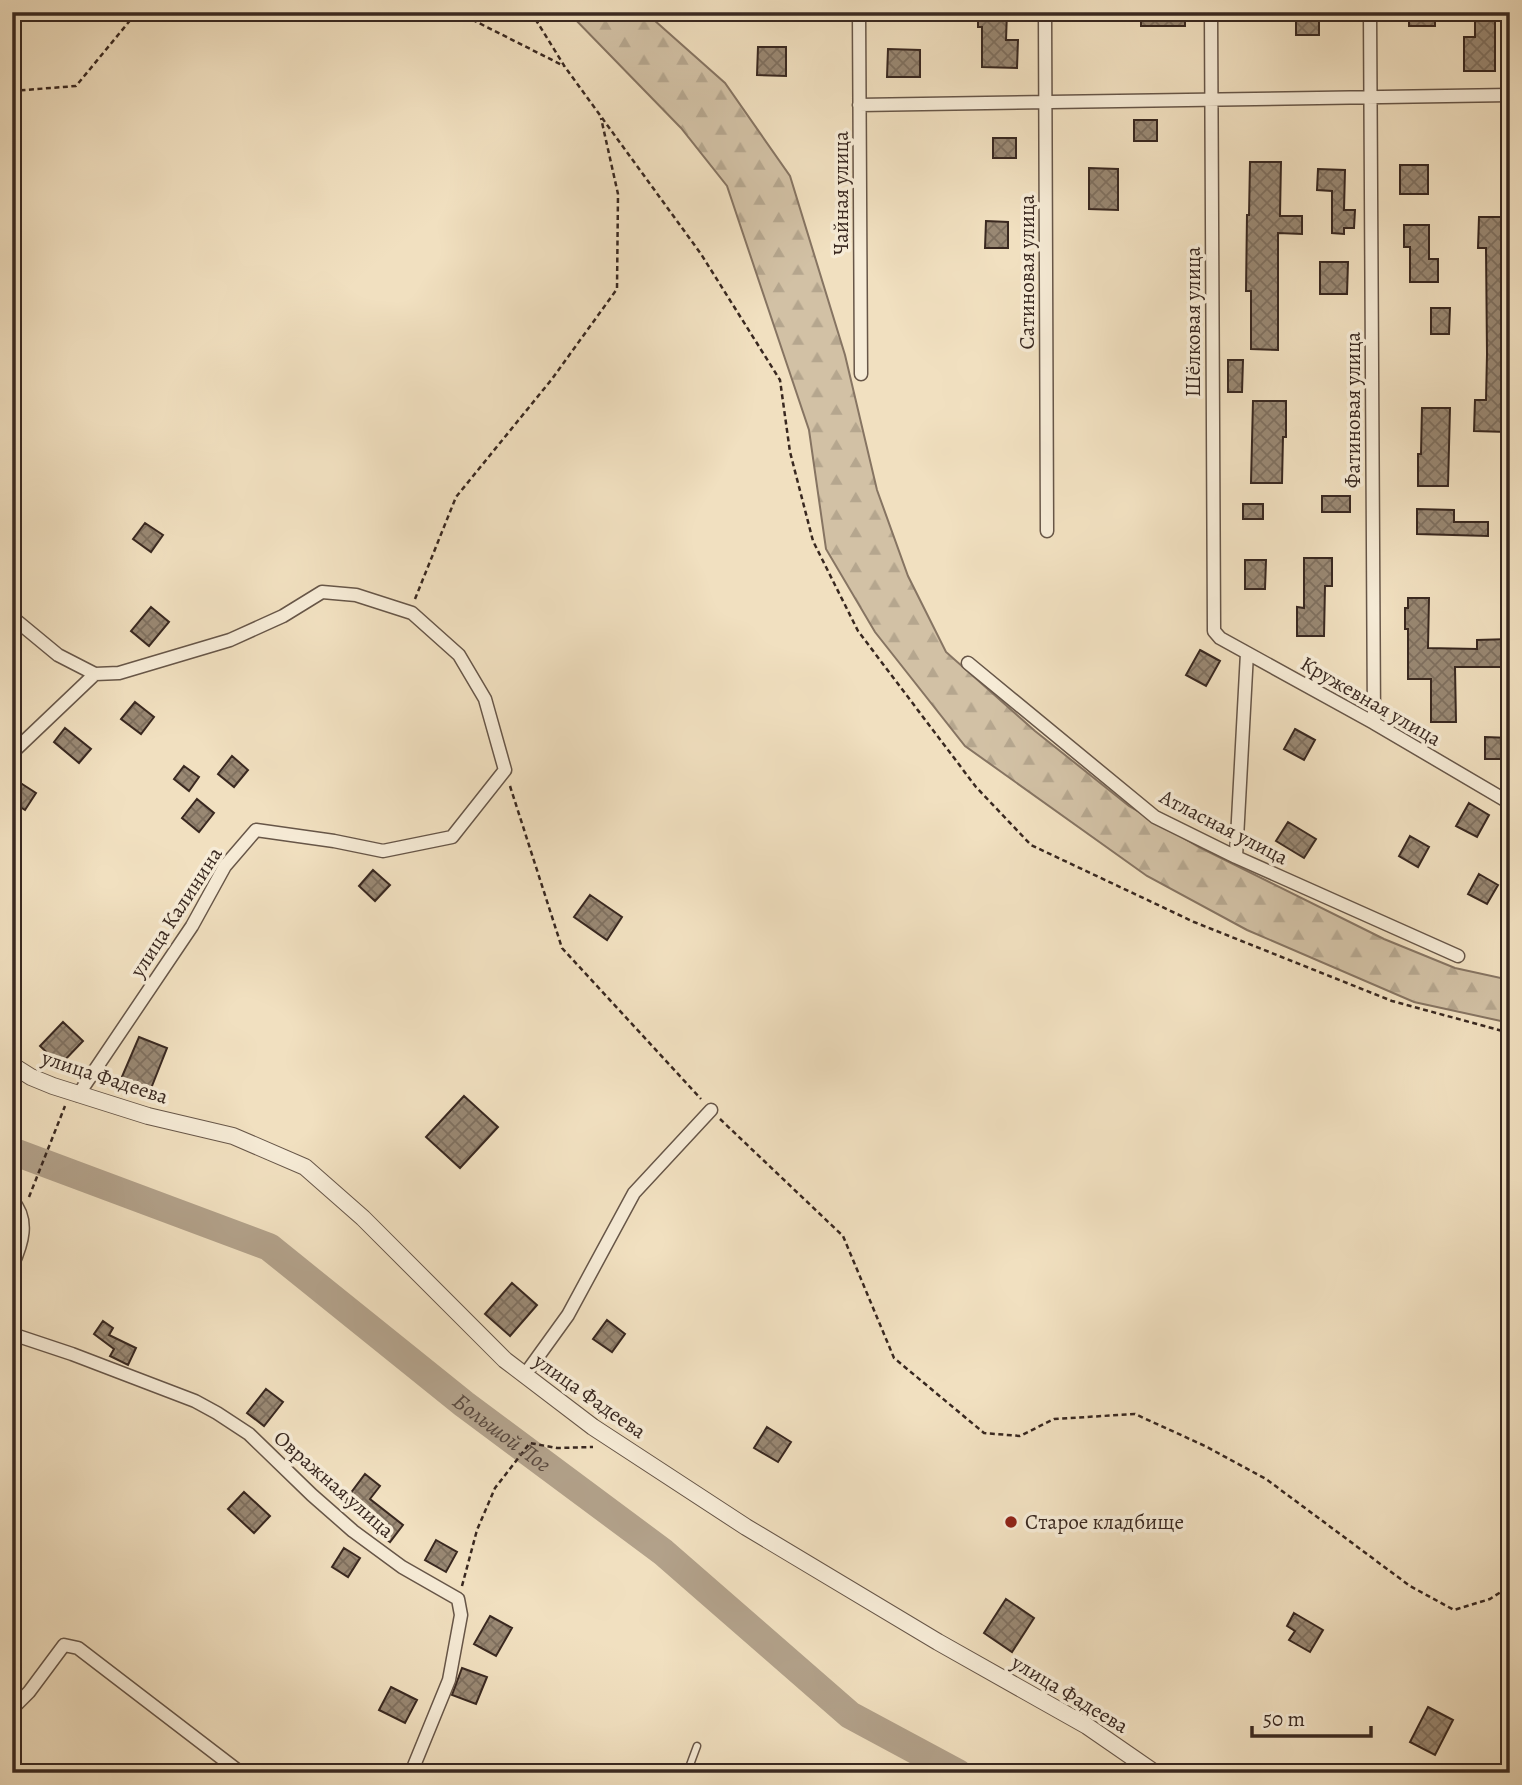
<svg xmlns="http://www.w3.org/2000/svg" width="1522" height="1785" font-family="Alegreya,serif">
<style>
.forest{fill:url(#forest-firs);stroke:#867462;stroke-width:2}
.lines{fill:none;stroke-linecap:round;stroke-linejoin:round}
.river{stroke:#b2a18a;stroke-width:28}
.building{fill:url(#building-cross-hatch);stroke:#392820;stroke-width:2}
.service-casing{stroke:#675648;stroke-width:9}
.minor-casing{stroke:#675648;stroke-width:15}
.tertiary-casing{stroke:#675648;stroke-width:18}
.path{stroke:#392820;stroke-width:2.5;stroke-dasharray:5 3.5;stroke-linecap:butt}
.service{stroke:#f6ebd6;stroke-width:6}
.minor{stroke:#f6ebd6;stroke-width:12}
.tertiary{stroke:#f6ebd6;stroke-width:16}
.poi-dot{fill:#8f2418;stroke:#f6ebd6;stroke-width:2.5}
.labels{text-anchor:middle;stroke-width:7;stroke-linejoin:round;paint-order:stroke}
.street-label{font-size:21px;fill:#392820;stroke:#f6ebd6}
.poi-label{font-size:21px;fill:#392820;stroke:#f6ebd6;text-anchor:start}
.water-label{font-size:23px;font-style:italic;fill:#5d4c40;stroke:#f6ebd6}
</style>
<defs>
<pattern id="forest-firs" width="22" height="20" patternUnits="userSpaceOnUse" patternTransform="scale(1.75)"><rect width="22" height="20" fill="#d2c1a5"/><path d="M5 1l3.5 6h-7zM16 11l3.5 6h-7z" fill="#b5a68e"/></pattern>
<pattern id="building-cross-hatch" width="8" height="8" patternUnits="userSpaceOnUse" patternTransform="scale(1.75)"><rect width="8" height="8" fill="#998873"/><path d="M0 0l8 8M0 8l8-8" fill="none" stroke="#7e6f5e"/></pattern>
</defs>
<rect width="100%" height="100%" fill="#f1e0c0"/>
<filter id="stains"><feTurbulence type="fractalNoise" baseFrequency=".00286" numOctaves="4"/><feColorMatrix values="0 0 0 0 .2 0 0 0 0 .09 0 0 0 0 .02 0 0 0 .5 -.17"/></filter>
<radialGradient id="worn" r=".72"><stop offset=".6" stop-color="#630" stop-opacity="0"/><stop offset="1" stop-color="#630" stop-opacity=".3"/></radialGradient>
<!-- forest -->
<path class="forest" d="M568,12H645L725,83L790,176L845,355L877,490L908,576L946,652L1035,731L1129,806L1199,847L1384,939L1455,968L1510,980V1023L1414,1002L1247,930L1147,876L965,746L875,632L826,549L809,430L727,186L681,128Z"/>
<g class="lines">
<!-- river -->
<path class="river" id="s1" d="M12,1151L269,1247L464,1404L663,1552L850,1715L958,1773"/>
</g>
<!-- building -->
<path class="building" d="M978,12H1007L1006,40H1018L1017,68L982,67V27H978Z
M1141,12H1185V26H1141Z
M1409,12H1435V26H1409Z
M1475,12H1495V71H1464V37H1475Z
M1296,14L1319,15V35H1296Z
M758,47H786V76L757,75Z
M888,49L920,50V77H887Z
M1134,120H1157V141H1134Z
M993,138H1016V158H993Z
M1250,162H1281L1280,216H1302V234L1278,233V350L1251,349V291H1246L1247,215H1249Z
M1400,165H1428V194H1400Z
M1089,168L1118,169V210L1089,209Z
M1318,169L1345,170L1344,210H1355L1354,228H1344V234L1332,233V191L1317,190Z
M1479,217H1507V432L1474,431L1475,400H1486L1487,354L1486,248H1478Z
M986,221L1008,222V248H985Z
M1404,225H1429V259H1438V282H1410V247H1404Z
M1320,262H1348L1347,294H1320Z
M1431,308H1450L1449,334H1431Z
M1228,360H1243L1242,392H1228Z
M1253,401H1286V437H1283L1282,483H1251Z
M1422,408H1450L1448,486H1418V454H1421Z
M1322,496H1350V512H1322Z
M1243,504H1263V519H1243Z
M1417,509L1454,510V522H1488V536L1417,534Z
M145,523L163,535L151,552L133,539Z
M1304,558H1332V586H1325L1324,636H1297V607L1304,608Z
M1245,560H1266L1265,589H1245Z
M1408,598H1429L1428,648L1477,649V640L1510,639V667H1455L1456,722H1431V679H1408V629H1405V608H1408Z
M151,607L169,622L149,646L131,631Z
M1200,650L1220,661L1206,686L1186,675Z
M135,702L154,717L141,734L121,719Z
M65,728L91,749L79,763L54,742Z
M1295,729L1315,740L1304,760L1284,749Z
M1485,737L1510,738V759H1485Z
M232,756L248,770L234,787L218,774Z
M184,766L199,777L189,791L174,779Z
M19,782L36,793L25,810L12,802V792Z
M197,799L214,813L199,832L182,818Z
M1469,803L1489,815L1477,837L1456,826Z
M1288,822L1316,839L1304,858L1276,841Z
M1410,836L1429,847L1418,867L1399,856Z
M373,870L390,885L375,901L359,886Z
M1479,874L1498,885L1487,904L1468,894Z
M590,895L622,917L607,940L574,917Z
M63,1022L83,1041L60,1065L40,1046Z
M139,1037L167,1048L150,1091L121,1079Z
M464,1096L498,1127L460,1168L426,1137Z
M512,1283L537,1305L510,1336L485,1314Z
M607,1320L625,1334L612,1352L593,1339Z
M103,1321L113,1328L109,1335L136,1348L128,1365L110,1356L114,1349L94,1334Z
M266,1389L283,1402L264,1426L247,1413Z
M767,1427L791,1442L778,1462L754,1448Z
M365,1474L380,1486L370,1499L403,1525L390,1542L373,1529L375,1527L344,1502Z
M244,1492L270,1516L254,1533L228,1509Z
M436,1540L457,1552L446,1572L425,1560Z
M344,1548L360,1558L348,1577L332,1567Z
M1006,1599L1034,1618L1012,1652L984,1633Z
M1294,1613L1323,1630L1310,1652L1289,1640L1295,1631L1287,1626Z
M490,1616L512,1628L496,1656L474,1644Z
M462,1668L487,1677L476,1704L452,1695Z
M391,1687L417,1700L405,1723L379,1710Z
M1428,1707L1453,1720L1435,1755L1410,1742Z"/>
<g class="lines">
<!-- service casing -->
<g class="service-casing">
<path id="service" d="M687,1773L697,1746"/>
</g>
<!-- minor casing -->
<g class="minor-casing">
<path id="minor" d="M859,12L861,374
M1045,12L1047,531
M1211,12L1214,631L1220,638L1374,723L1510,803
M1370,12L1374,723
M859,105L1510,95
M12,617L58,655L95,674
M968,663L1155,817L1236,857L1458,956
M12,753L95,674L119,673L230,640L283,616L322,592L356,595L412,613L459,655L485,699L505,770L452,837L383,851L334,841L256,830L225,866L192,926L78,1095
M1236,857L1247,653
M12,1200C30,1220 22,1244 12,1266
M12,1334L72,1354L195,1401L217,1413L249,1434L312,1495L353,1531L402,1567L458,1599L461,1615L449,1680L411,1773
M524,1376L568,1315L634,1193L711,1110
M12,1709L29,1692L64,1645L78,1648L241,1773"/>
</g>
<!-- tertiary casing -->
<g class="tertiary-casing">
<path id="tertiary" d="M12,1065L31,1077L53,1086L148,1116L233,1136L305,1167L363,1218L505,1360L593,1427L746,1527L938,1642L1087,1726L1155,1773"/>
</g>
<!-- path -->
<path class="path" d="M457,12L564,66
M531,12L565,67L701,254L780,380L790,452L813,541L858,631L976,787L1031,845L1194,922L1392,1001L1510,1033
M12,91L76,86L137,12
M415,599L456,497L552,379L617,289L618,194L601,118
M510,786L562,948L701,1099
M720,1119L843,1236L894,1358L984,1433L1020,1436L1054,1419L1135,1414L1205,1446L1266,1479L1410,1586L1454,1610L1490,1599L1510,1586
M29,1197L65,1106
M462,1586L477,1530L495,1488L530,1443L557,1448L593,1447"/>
<!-- service -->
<use href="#service" class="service"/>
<!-- minor -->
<use href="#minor" class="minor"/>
<!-- tertiary -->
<use href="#tertiary" class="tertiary"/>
</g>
<!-- markers -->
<circle class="poi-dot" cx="1011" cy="1522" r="7"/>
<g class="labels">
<!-- street labels -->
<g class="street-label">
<text transform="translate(841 193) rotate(-90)" y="7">Чайная улица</text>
<text transform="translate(1027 272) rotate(-90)" y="7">Сатиновая улица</text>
<text transform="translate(1193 322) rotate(-90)" y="7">Шёлковая улица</text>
<text transform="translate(1353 410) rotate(-90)" y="7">Фатиновая улица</text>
<text transform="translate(1371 701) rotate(30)" y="7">Кружевная улица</text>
<text transform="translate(1224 827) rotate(27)" y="7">Атласная улица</text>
<text transform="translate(176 912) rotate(-57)" y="7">улица Калинина</text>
<text transform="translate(105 1077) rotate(18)" y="7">улица Фадеева</text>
<text transform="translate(590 1396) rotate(35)" y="7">улица Фадеева</text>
<text transform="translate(334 1484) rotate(41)" y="7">Овражная улица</text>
<text transform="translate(1070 1694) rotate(31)" y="7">улица Фадеева</text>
</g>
<!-- poi labels -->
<g class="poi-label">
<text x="1025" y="1529">Старое кладбище</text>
</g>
<!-- water labels -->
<g class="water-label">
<text dy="8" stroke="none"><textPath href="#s1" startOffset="572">Большой Лог</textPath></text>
</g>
</g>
<!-- margin -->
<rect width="1522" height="1785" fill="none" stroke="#f1e0c0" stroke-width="42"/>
<rect x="14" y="14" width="1494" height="1757" fill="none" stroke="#392820" stroke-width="3.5"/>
<rect x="21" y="21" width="1480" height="1743" fill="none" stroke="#392820" stroke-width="2"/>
<!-- scale -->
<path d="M1252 1726v10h119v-10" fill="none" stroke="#392820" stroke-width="3.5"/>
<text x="1263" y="1726" font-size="21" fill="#392820" stroke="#f6ebd6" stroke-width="5" paint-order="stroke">50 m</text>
<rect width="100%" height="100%" filter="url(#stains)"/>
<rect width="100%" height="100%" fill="url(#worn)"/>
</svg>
